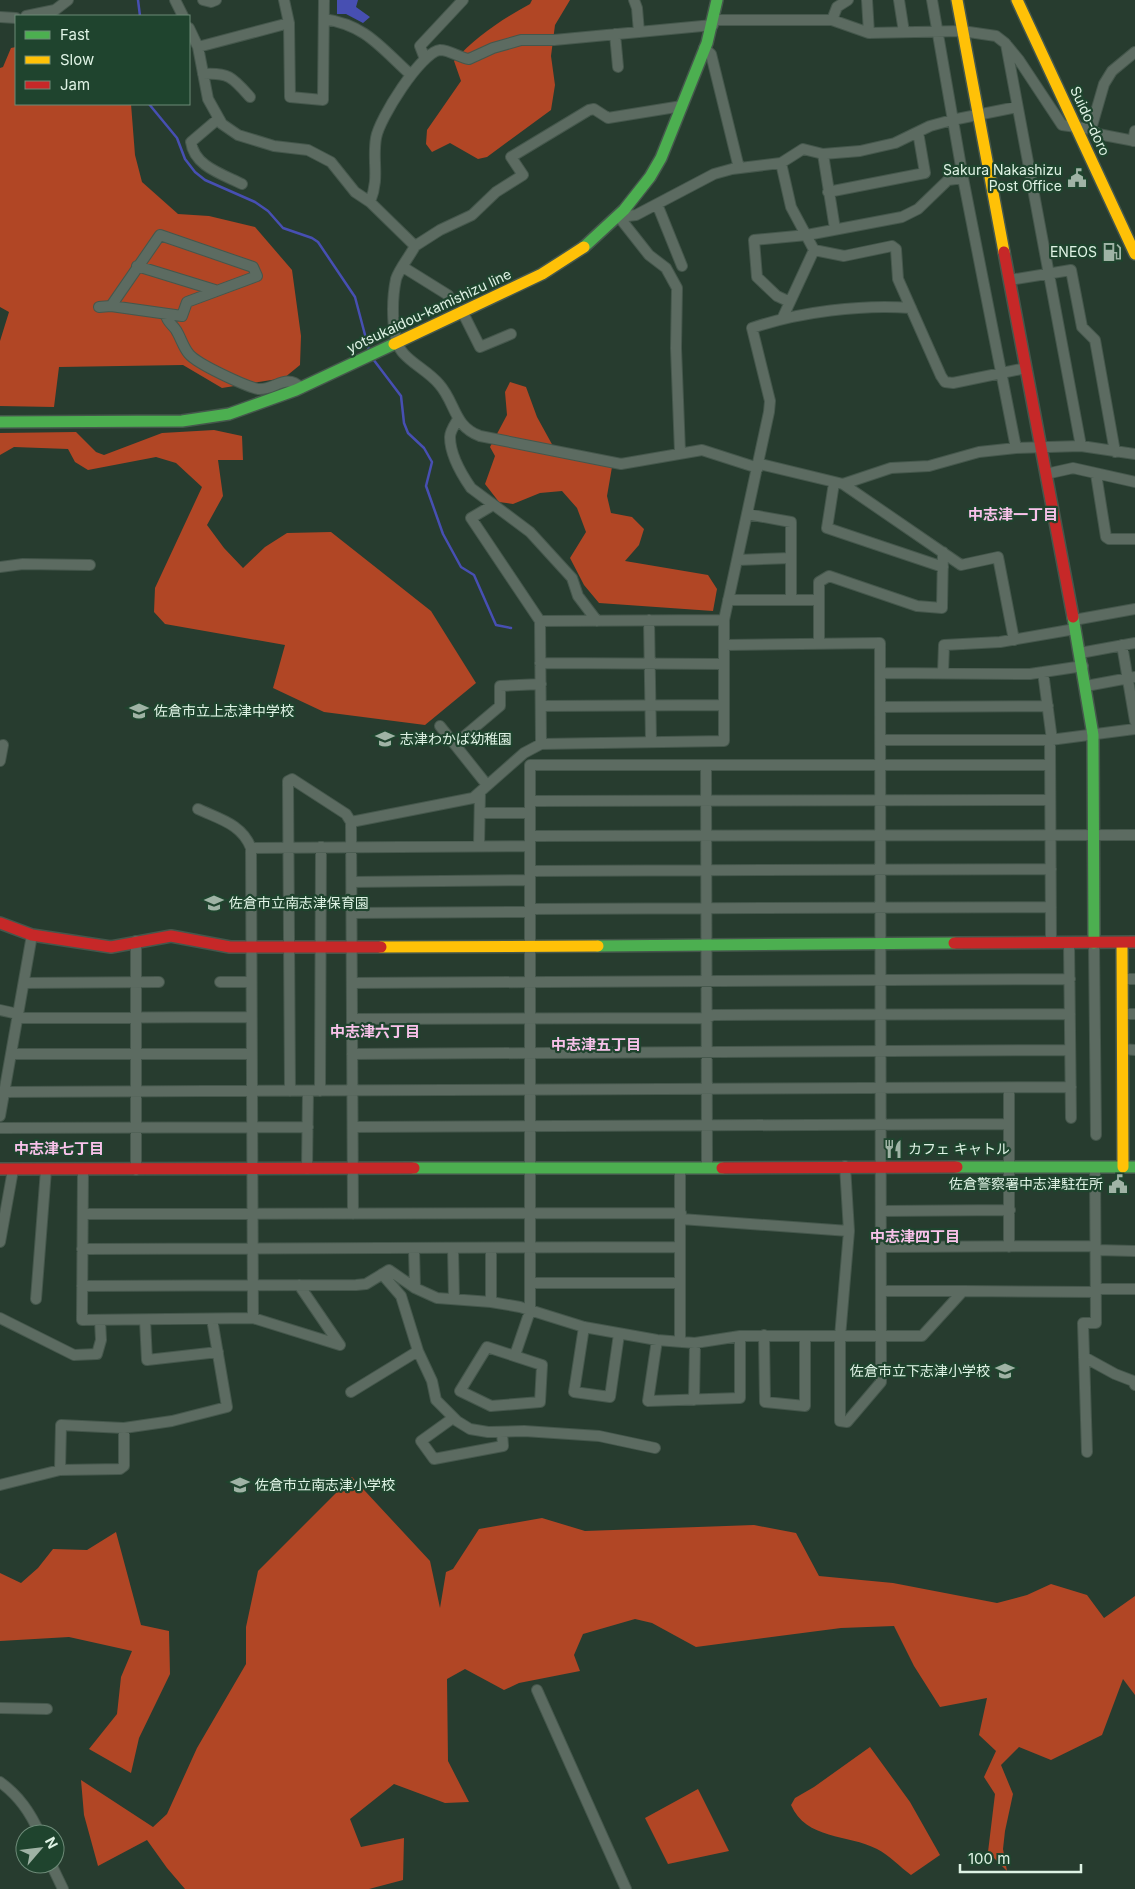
<svg xmlns="http://www.w3.org/2000/svg" width="1135" height="1889" font-family="Inter,'Noto Sans JP',sans-serif">
<style>
.forest{fill:#b14625}
.water{fill:#474fb2}
.lines{fill:none;stroke-linecap:round;stroke-linejoin:round}
.stream{stroke:#474fb2;stroke-width:2.5}
.street-casing{stroke:#45574c;stroke-width:12}
.fast-casing{stroke:#45574c;stroke-width:14}
.slow-casing{stroke:#45574c;stroke-width:14}
.jam-casing{stroke:#45574c;stroke-width:14}
.street{stroke:#5c6b61;stroke-width:10}
.fast{stroke:#4caf50;stroke-width:11}
.slow{stroke:#ffc107;stroke-width:11}
.jam{stroke:#c62828;stroke-width:11}
.labels{text-anchor:middle;stroke-width:4.5;stroke-linejoin:round;paint-order:stroke}
.street-label{font-size:14px;fill:#dff3e5;stroke:#1f442e}
.poi-label{font-size:14px;fill:#dff3e5;stroke:#1f442e;text-anchor:start}
.neighbourhood-label{font-size:15px;font-weight:bold;fill:#f8c2ea;stroke:#1f442e}
</style>
<rect width="100%" height="100%" fill="#273c2f"/>
<!-- forest -->
<path class="forest" d="M532,0H570L555,25L551,56L555,85L551,110L487,157L478,159L450,143L432,152L426,144L427,130L461,81L454,61C475,37 502,19 530,4Z
M16,47V104H131L135,155L142,182L178,214L209,216L255,227L292,270L301,336L300,365L284,378L222,388L183,365L59,367L54,407L0,406V341L9,312L0,307V68L3,67L11,48Z
M510,382L526,387L537,417L559,457L612,467L607,496L611,513L632,517L644,529L639,545L625,561L708,575L717,589L713,611L599,603L584,585L570,558L586,532L577,508L562,491L540,493L513,504L499,502L485,484L495,456L490,447L507,415L505,392Z
M214,430L242,436L243,460H218L223,496L207,525L224,548L243,568L265,547L287,533L331,532L431,611L476,683L425,725L324,712L273,688L285,645L165,624L154,612L155,588L202,487L176,463L156,457L88,470L75,462L68,449L14,447L0,455V433L76,432L96,452L104,455L162,433Z
M352,1477L430,1561L440,1608L446,1572L453,1569L479,1529L542,1518L585,1531L754,1525L796,1533L819,1576L893,1583L997,1603L1027,1595L1051,1584L1087,1595L1104,1618L1135,1596V1695L1123,1679L1102,1735L1051,1760L1019,1747L1001,1765L1013,1794L1005,1831L1003,1849L1007,1871L988,1852L995,1794L984,1777L996,1751L979,1735L987,1698L940,1707L914,1666L894,1626L841,1628L696,1647L652,1623L635,1619L583,1634L574,1655L580,1671L519,1683L504,1690L465,1669L447,1679L448,1761L469,1802L445,1803L394,1784L350,1819L361,1847L404,1838L403,1880L369,1889H185L167,1868L147,1840L98,1866L84,1815L81,1780L153,1827L167,1814L197,1748L246,1664V1627L258,1571Z
M116,1532L141,1625L169,1631L170,1674L139,1738L131,1773L89,1749L117,1714L121,1677L132,1651L69,1637L0,1641V1573L21,1583L38,1568L53,1549L87,1550Z
M870,1747L910,1802L940,1855L911,1875C900,1867 889,1855 877,1849C848,1834 806,1840 791,1805L795,1798L814,1787Z
M698,1789L729,1851L668,1864L645,1818Z"/>
<!-- water -->
<path class="water" d="M337,0H358L356,7L370,17L363,23L346,14H337Z"/>
<g class="lines">
<!-- stream -->
<path class="stream" d="M138,0L140,16
M149,104L177,138L185,159L195,172L205,180L255,202L268,211L283,228L312,238L318,242L355,297L369,350
M373,359L401,396L404,423L408,433L424,448L432,462L426,486L443,534L461,567L474,575L496,625L511,628"/>
<!-- street casing -->
<g class="street-casing">
<path id="street" d="M175,0L183,16
M203,0L211,2L216,0
M284,0L289,23L290,97L323,100L324,0
M634,0L637,8L639,32
M867,0L869,33
M899,0L904,32
M932,0L963,178L1016,448
M26,16L55,10L68,0
M0,17L16,18
M324,19C366,25 381,48 411,75
M714,20H832L869,33L962,31L996,36L1005,43L1019,60L1062,125L1091,129L1098,134L1135,141
M832,20L837,7L848,0
M189,28L198,47L208,99L222,124L238,135L274,146L308,150L331,162L355,192L370,202L415,246C410,256 399,269 396,279C392,298 390,340 404,354C414,365 429,372 439,384C456,403 453,426 480,436L621,464L702,450L758,468
M615,34L618,67
M1006,44L1081,446
M198,47L289,23
M704,48L711,54L739,168
M425,59L420,46L463,0
M203,74C229,72 233,78 250,97
M218,119L191,142C194,166 222,174 242,184
M1091,129L1104,84L1112,71L1135,52
M1133,141L1135,131
M823,154L835,229
M781,163L791,207L814,250L844,256L892,246L896,249L898,279L941,376L945,382L953,383L1026,368
M828,192L925,173L918,132
M370,202C380,177 372,162 376,138C379,119 421,52 440,50C450,50 460,58 469,59L493,48L521,40H554L713,25
M657,204L682,266
M619,217L636,215L714,174L732,169L781,163L803,149L823,154L860,151L895,143L930,126L952,120L1017,107
M619,217L649,255L666,268L677,288L676,348L680,452
M415,246L440,230L472,215L496,192L523,175L511,157L589,110L594,109L608,118L682,106
M137,266L215,290
M403,267L448,295
M1010,280L1071,270L1082,327L1095,340L1115,452
M790,302L777,296L757,277L754,240L807,235L902,217L918,209L948,180L963,178
M99,307L111,306L160,235L253,267L257,276L187,302L182,316L111,306
M462,311L480,347L511,334
M166,315C167,322 172,324 176,330C181,338 183,347 189,354C197,364 245,386 258,389C274,391 286,372 301,388
M783,317L814,250
M458,419C455,424 450,431 450,437C450,454 462,475 471,488L530,532L572,578L578,596L597,621
M760,464L843,484L961,565L998,557L1014,640
M1046,474L1073,468L1135,482
M1096,474L1106,537L1109,539H1135
M834,483L827,528L943,567
M843,484L891,468L929,466L979,452L1016,448L1081,446L1135,454
M493,505L471,518L540,621
M747,514L791,522V600
M738,560L791,558
M0,567L23,564L90,565
M728,600H819
M649,620L651,742
M1074,620L1135,609
M819,644V582L829,576L917,606L942,608L943,552
M724,645L880,643L881,1382L847,1422L840,1421V1337L849,1231L845,1166
M1122,645L1135,721
M1080,653L1135,643
M540,663L724,664
M1043,672L1052,740
M880,673L1030,674L1083,666
M943,673L944,645L1000,642L1075,629
M1086,686L1135,677
M541,706L724,705
M880,707L1048,706
M440,726L487,785
M880,740H1050L1135,729
M1050,740L1051,943
M455,744L500,706V686L541,684
M541,744L540,621L724,620
M0,761L3,745
M706,766L707,1168
M530,801L1050,800
M198,809C219,819 242,824 251,848L253,1318
M480,813H530
M351,822L473,798L524,753L541,744L724,741V620L769,412L770,401L752,328C798,312 863,304 911,308
M530,836L1135,835
M479,846L480,792
M251,848L530,846
M530,871L1051,869
M352,882L530,880
M530,909L1051,907
M352,913L530,912
M1069,943L1071,1118
M1094,943L1096,1135
M1122,979H1135
M220,982H251
M24,983L159,982
M352,983L1070,979
M0,1010L18,1014
M1122,1014H1135
M18,1018L251,1017
M352,1019L707,1018L713,1015L1070,1014
M1122,1049L1135,1050
M11,1054H251
M352,1054L1070,1050
M290,1091L288,781L292,779L346,814L351,822L353,1214
M320,1091L321,847
M4,1092L1071,1087
M0,1116L32,935
M353,1127L1009,1124
M0,1128L308,1127
M83,1169L82,1320L253,1318L340,1345L299,1285
M307,1169L308,1091
M680,1169V1342
M136,1170V941
M882,1211L1010,1210
M83,1214L681,1213
M681,1219L849,1231
M0,1242L13,1170
M882,1247L1095,1246
M1009,1247V1088
M453,1248L454,1299
M491,1248V1302
M82,1249L680,1247
M414,1249L415,1288
M1096,1250L1135,1251
M382,1274L401,1296L418,1351L432,1381L436,1400L457,1421L470,1429L488,1432L524,1431L599,1436L655,1448
M530,1283H680
M82,1286L356,1285L366,1284L389,1270L415,1288L437,1298L491,1302L520,1307L584,1327L657,1340L695,1343L740,1336H922L963,1291L1096,1292
M1096,1289H1135
M882,1291H963
M36,1299L46,1170
M0,1318L74,1355L97,1354L101,1340L100,1320
M145,1320L147,1360L218,1352
M584,1327L574,1392L610,1397L619,1334
M764,1335L765,1402L805,1406V1336
M657,1340L648,1401L740,1398V1336
M487,1347L542,1365L540,1402L491,1406L460,1391Z
M515,1355L530,1311V765H1050
M1084,1357L1115,1374L1133,1381L1135,1385
M351,1392L418,1351
M694,1400L695,1343
M453,1418L421,1441L434,1459L503,1446L502,1432
M1087,1452L1083,1323H1096L1095,1168
M60,1470L61,1425L124,1428L172,1421L227,1407L212,1319
M0,1485L60,1470L120,1469L124,1466V1428
M537,1690L626,1889
M0,1708L47,1709
M0,1782C19,1796 30,1812 40,1834
M51,1864L63,1889"/>
</g>
<!-- fast casing -->
<g class="fast-casing">
<path id="fast" d="M584,247L624,210L650,177L661,158L707,43L717,0
M0,422L182,421L229,414L296,390L394,344
M1073,617L1093,735L1094,943
M598,946L954,943
M957,1167H1135
M414,1168H722"/>
</g>
<!-- slow casing -->
<g class="slow-casing">
<path id="slow" d="M957,0L1004,252
M1017,0L1135,254
M394,344L542,274L584,247
M1122,943L1123,1167
M381,947L598,946"/>
</g>
<!-- jam casing -->
<g class="jam-casing">
<path id="jam" d="M1004,252L1073,617
M0,923L32,935L111,947L171,936L230,947H381
M954,943L1135,942
M722,1168L957,1167
M0,1169L414,1168"/>
</g>
<!-- street -->
<use href="#street" class="street"/>
<!-- fast -->
<use href="#fast" class="fast"/>
<!-- slow -->
<use href="#slow" class="slow"/>
<!-- jam -->
<use href="#jam" class="jam"/>
</g>
<!-- icons -->
<defs>
<g id="civic-bare" transform="scale(1.5)"><path d="M-.6-6.5H3V-4.5H.6V-3L4-1V1h2V6H-6V1h2V-1L-.6-3ZM-1.2 2.5V6h2.4V2.5Z" fill="#9fb3a5" stroke="#1f442e" stroke-width="2.5" paint-order="stroke"/></g>
<g id="fuel-bare" transform="scale(1.5)"><path d="M-5.5-6h7V0h2V4h1.3V-2.5L3-4.5l.8-.8L6-3V5H2.5V1h-1V6h-7ZM-4.2-4.7v3.2H.2V-4.7Z" fill="#9fb3a5" stroke="#1f442e" stroke-width="2.5" paint-order="stroke"/></g>
<g id="school-bare" transform="scale(1.5)"><path d="M0-5L7-2L0 1L-7-2ZM-4 1L0 2.5L4 1V4Q0 6-4 4Z" fill="#9fb3a5" stroke="#1f442e" stroke-width="2.5" paint-order="stroke"/></g>
<g id="restaurant-bare" transform="scale(1.5)"><path d="M-5-6h1v4h1v-4h1v4h1v-4h1v5L-1.5 .5V6h-2V.5L-5-1ZM5-6V6H3V1.5H1.5Q1.5-4 5-6Z" fill="#9fb3a5" stroke="#1f442e" stroke-width="2.5" paint-order="stroke"/></g>
</defs>
<g fill-rule="evenodd">
<use href="#civic-bare" x="1077" y="178"/>
<use href="#fuel-bare" x="1112" y="252"/>
<use href="#school-bare" x="139" y="711"/>
<use href="#school-bare" x="385" y="739"/>
<use href="#school-bare" x="214" y="903"/>
<use href="#restaurant-bare" x="893" y="1149"/>
<use href="#civic-bare" x="1118" y="1184"/>
<use href="#school-bare" x="1005" y="1371"/>
<use href="#school-bare" x="240" y="1485"/>
</g>
<g class="labels">
<!-- street labels -->
<g class="street-label">
<text transform="translate(1090 121) rotate(65)" y="5">Suido-doro</text>
<text transform="translate(429 311) rotate(-25)" y="5">yotsukaidou-kamishizu line</text>
</g>
<!-- poi labels -->
<g class="poi-label">
<text x="1062" y="175" text-anchor="end">Sakura Nakashizu<tspan x="1062" dy="16">Post Office</tspan></text>
<text x="1097" y="257" text-anchor="end">ENEOS</text>
<text x="154" y="716">佐倉市立上志津中学校</text>
<text x="400" y="744">志津わかば幼稚園</text>
<text x="229" y="908">佐倉市立南志津保育園</text>
<text x="908" y="1154">カフェ キャトル</text>
<text x="1103" y="1189" text-anchor="end">佐倉警察署中志津駐在所</text>
<text x="990" y="1376" text-anchor="end">佐倉市立下志津小学校</text>
<text x="255" y="1490">佐倉市立南志津小学校</text>
</g>
<!-- neighbourhood labels -->
<g class="neighbourhood-label">
<text x="1013" y="520">中志津一丁目</text>
<text x="375" y="1037">中志津六丁目</text>
<text x="596" y="1050">中志津五丁目</text>
<text x="59" y="1154">中志津七丁目</text>
<text x="915" y="1242">中志津四丁目</text>
</g>
</g>
<!-- legend -->
<rect x="15" y="15" width="175" height="90" fill="#1f442e" stroke="#6c8a77"/>
<rect x="25" y="31" width="25" height="8" fill="#4caf50" stroke="#6c8a77"/>
<text x="60" y="40" font-size="15" fill="#dff3e5">Fast</text>
<rect x="25" y="56" width="25" height="8" fill="#ffc107" stroke="#6c8a77"/>
<text x="60" y="65" font-size="15" fill="#dff3e5">Slow</text>
<rect x="25" y="81" width="25" height="8" fill="#c62828" stroke="#6c8a77"/>
<text x="60" y="90" font-size="15" fill="#dff3e5">Jam</text>
<!-- north arrow -->
<g transform="translate(40 1849) rotate(62)"><circle r="24" fill="#1f442e" stroke="#6c8a77"/>
<path d="M0-4L9 19L0 12L-9 19Z" fill="#9fb3a5"/>
<text y="-8" font-size="14" font-weight="bold" text-anchor="middle" fill="#dff3e5">N</text>
</g>
<!-- scale -->
<path d="M960 1864v8h121v-8" fill="none" stroke="#dff3e5" stroke-width="2.5"/>
<text x="968" y="1864" font-size="15" fill="#dff3e5" stroke="#1f442e" stroke-width="4" paint-order="stroke">100 m</text>
</svg>
